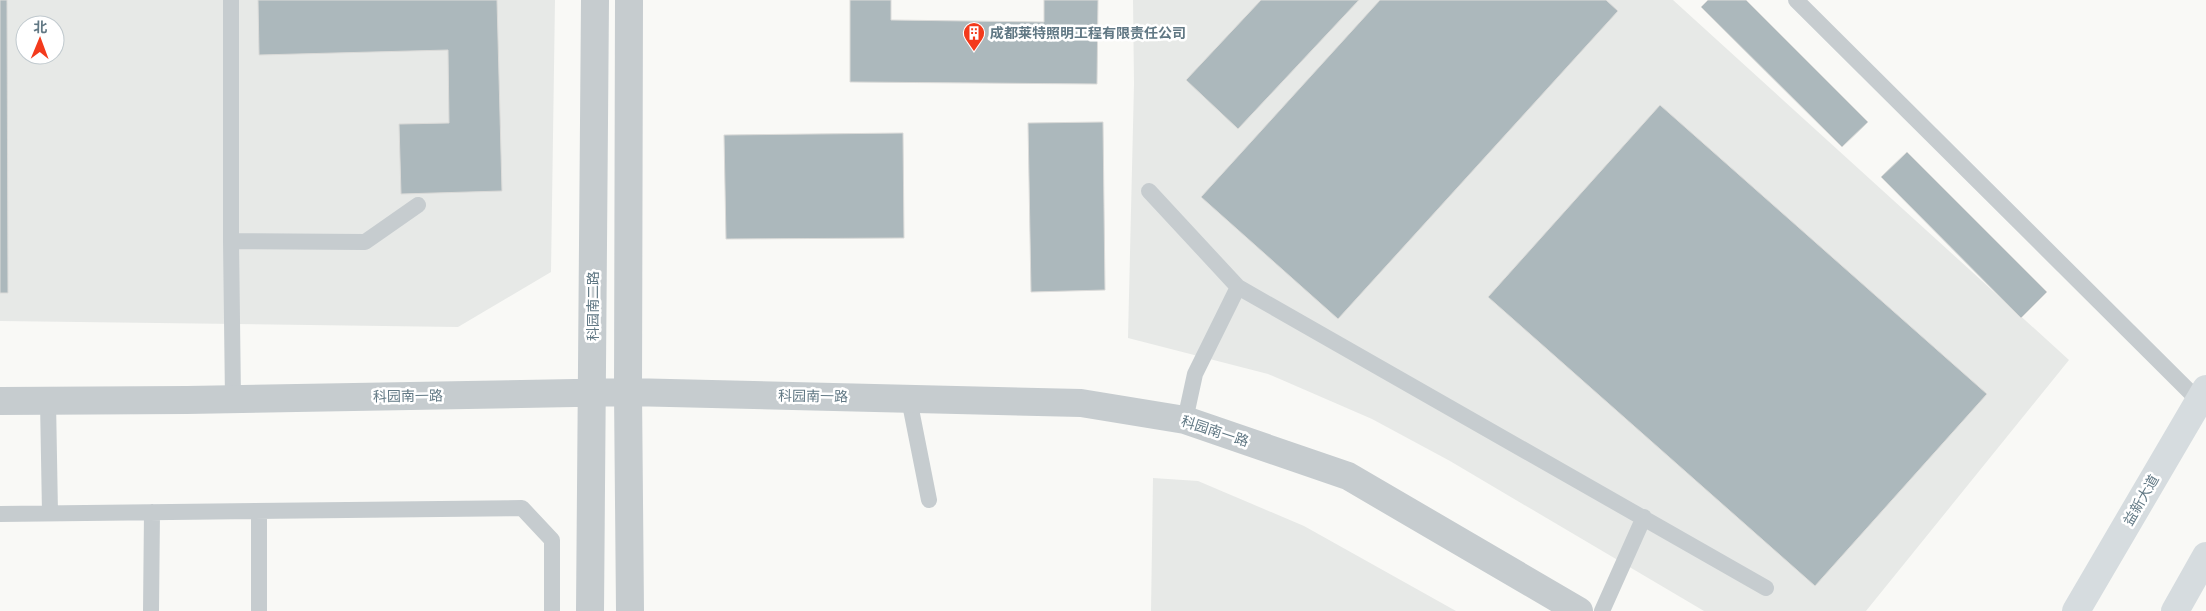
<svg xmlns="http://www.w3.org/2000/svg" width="2206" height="611" font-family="'Open Sans','Noto Sans SC',sans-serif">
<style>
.built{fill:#e7e9e7;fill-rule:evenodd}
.building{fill:#acb8bc;stroke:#dbdbd9}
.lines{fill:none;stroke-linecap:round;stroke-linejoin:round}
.service{stroke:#c6cccf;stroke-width:16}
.minor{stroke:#c6cccf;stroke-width:28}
.primary{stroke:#d6dcdf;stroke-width:28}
.motorway{stroke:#d6dcdf;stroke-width:28}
.labels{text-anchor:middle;stroke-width:5;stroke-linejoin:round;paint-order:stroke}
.poi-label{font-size:14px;font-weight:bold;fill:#617884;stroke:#fff;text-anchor:start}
.street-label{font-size:14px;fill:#617884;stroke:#fff}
</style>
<rect width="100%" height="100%" fill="#f9f9f6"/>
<!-- built -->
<path class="built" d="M0,0H555L551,272L458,327L0,321ZM25,25H55V55H25Z
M1133,0H1673L2069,360L1866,611H1704L1450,461L1372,419L1268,374L1128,338L1134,84Z
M1153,478L1198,481L1304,526L1456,611H1151Z"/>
<!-- building -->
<path class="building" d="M0,0H7L8,293H0Z
M258,0H497L502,191L401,194L399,124L449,123L448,50L259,55Z
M850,0H891V20L1044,22V0H1098L1097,84L850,82Z
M1261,0H1359L1238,129L1186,80Z
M1380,0H1606L1618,11L1338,319L1201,197Z
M1708,0H1746L1868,122L1842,147L1701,7Z
M1660,105L1987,394L1815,586L1488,297Z
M1103,122L1105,290L1031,292L1028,123Z
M903,133L904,238L726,239L724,135Z
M1907,152L2047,292L2021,318L1881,177Z"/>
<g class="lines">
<!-- service -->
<path class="service" d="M231,0V241
M1796,0L2199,401
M1149,191L1238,287L1195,374L1185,420
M1238,287L1766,588
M233,399L231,241L365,242L418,205
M909,399L929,500
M48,401L50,513
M259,511V611
M0,514L522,508L552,540V611
M151,611L152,512
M1602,611L1644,517"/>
<!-- minor -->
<path class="minor" d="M629,0L628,392L630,611
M0,401L187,400L628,392L1081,403L1185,420L1348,476L1579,611
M590,611L595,0"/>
<!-- primary -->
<path class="primary" d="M2076,611L2206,389"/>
<!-- motorway -->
<path class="motorway" d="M2175,611L2206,556"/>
</g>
<!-- icons -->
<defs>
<g id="building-pin" transform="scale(1.125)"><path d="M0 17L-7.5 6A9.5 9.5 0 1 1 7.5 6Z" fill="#f33a1c" stroke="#fff"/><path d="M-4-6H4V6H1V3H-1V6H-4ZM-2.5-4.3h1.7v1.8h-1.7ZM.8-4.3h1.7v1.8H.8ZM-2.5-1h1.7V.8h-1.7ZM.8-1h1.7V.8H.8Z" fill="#fff"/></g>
</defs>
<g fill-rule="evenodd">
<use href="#building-pin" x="974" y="33"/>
</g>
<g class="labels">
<!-- poi labels -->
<g class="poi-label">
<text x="990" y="38">成都莱特照明工程有限责任公司</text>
</g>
<!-- street labels -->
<g class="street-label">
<text transform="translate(593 306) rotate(-90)" y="5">科园南二路</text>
<text transform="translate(408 396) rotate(-1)" y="5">科园南一路</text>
<text transform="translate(813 396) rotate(1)" y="5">科园南一路</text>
<text transform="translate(1215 431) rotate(18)" y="5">科园南一路</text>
<text transform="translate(2141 500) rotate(-60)" y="5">益新大道</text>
</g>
</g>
<!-- north arrow -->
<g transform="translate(40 40) rotate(1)"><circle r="24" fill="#ffffff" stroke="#c0c9ce"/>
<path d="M0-4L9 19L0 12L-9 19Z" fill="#f33a1c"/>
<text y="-8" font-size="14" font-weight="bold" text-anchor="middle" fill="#617884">北</text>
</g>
</svg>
